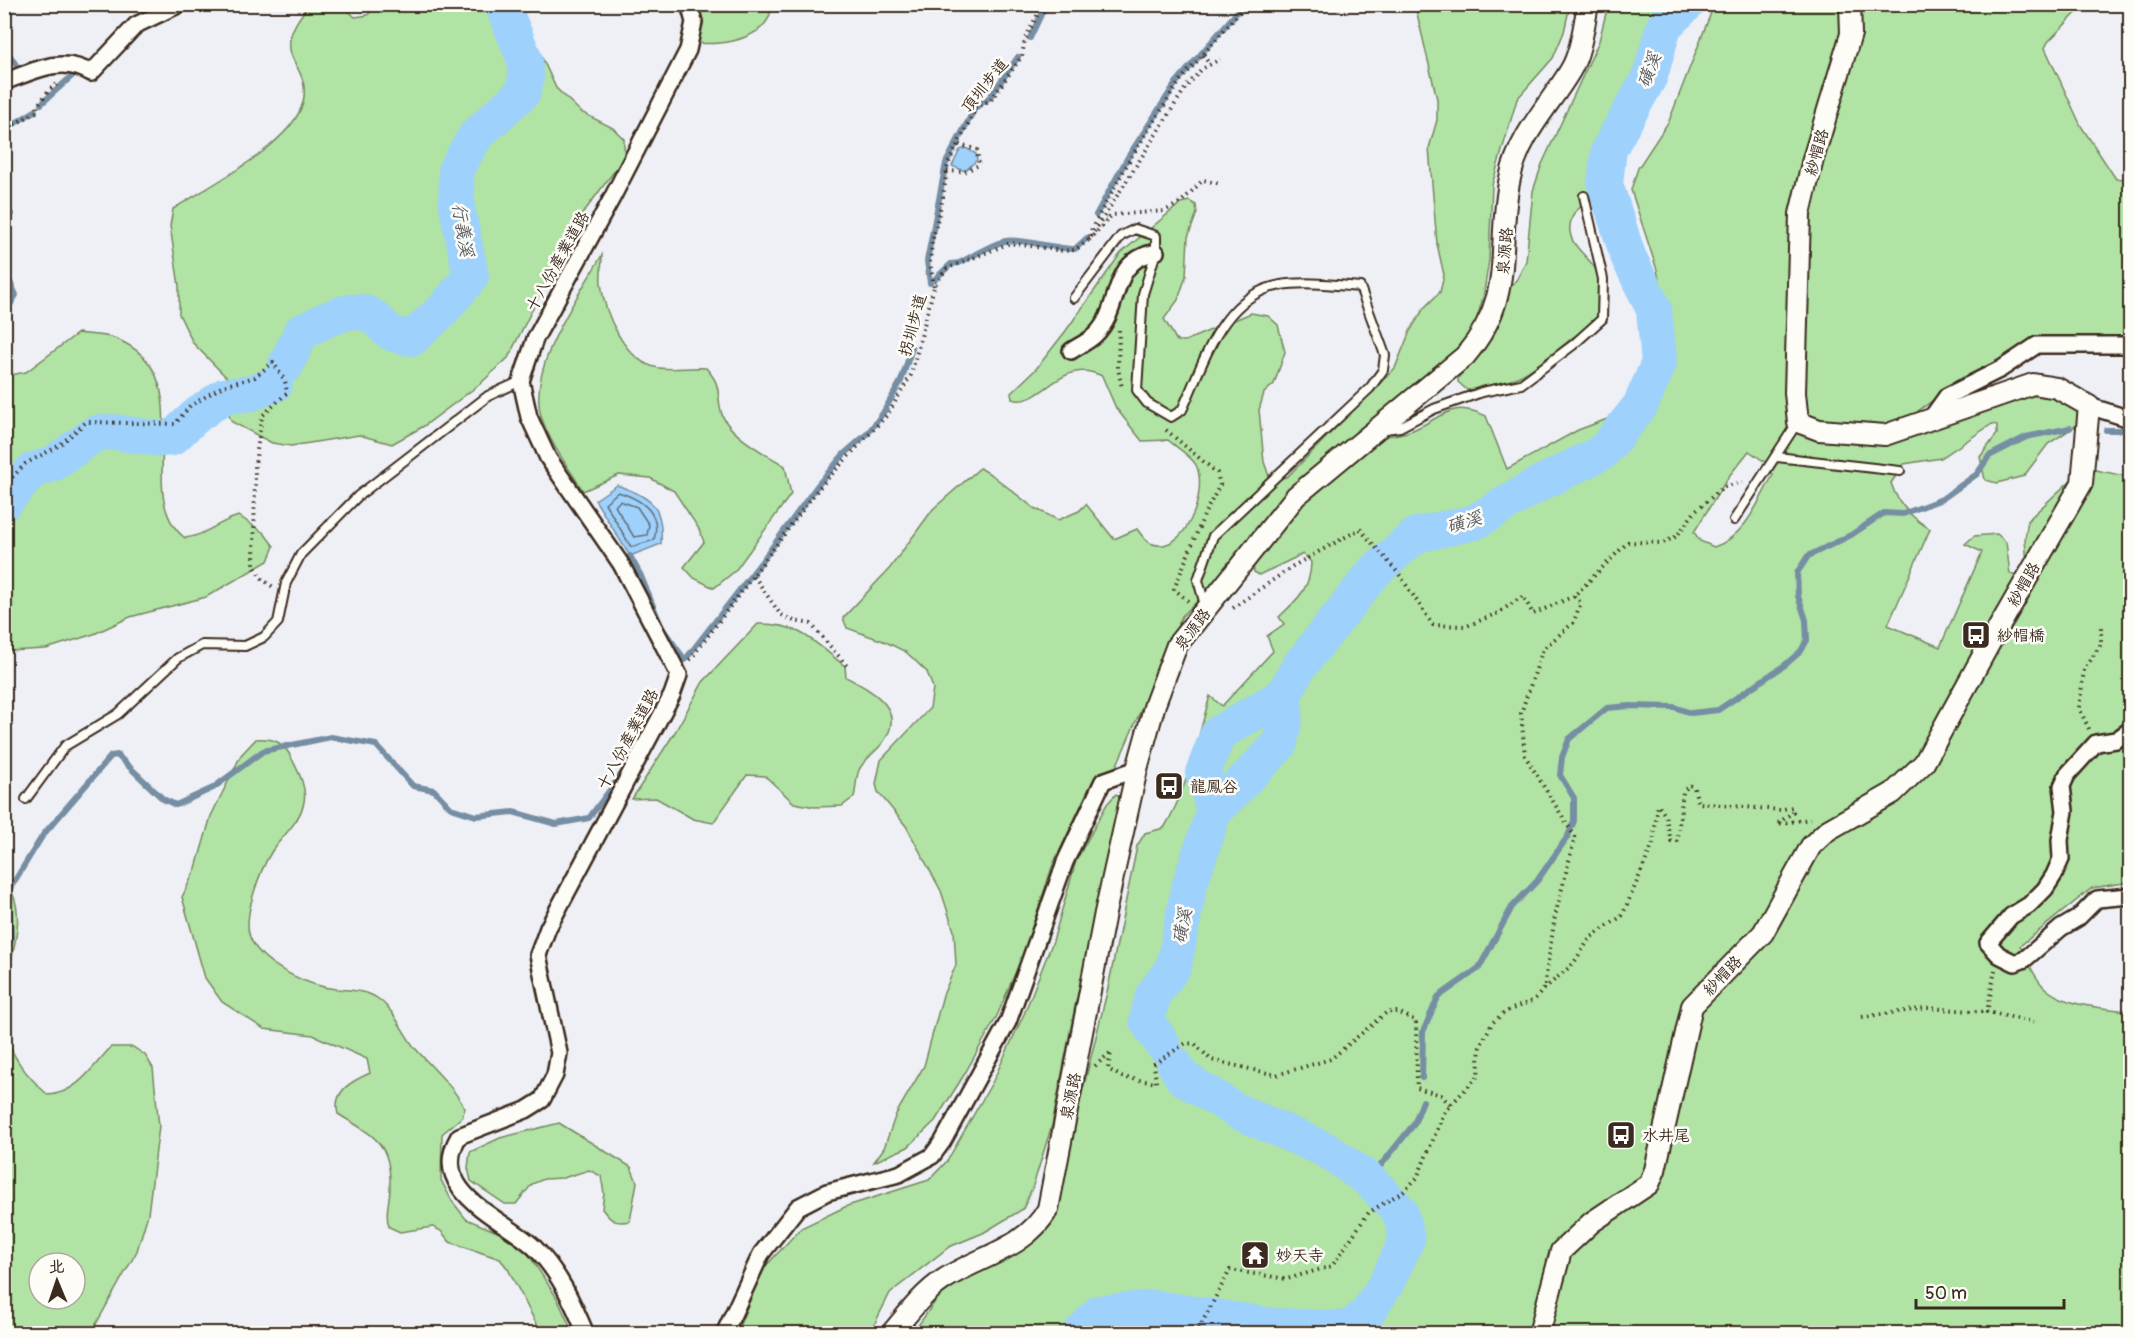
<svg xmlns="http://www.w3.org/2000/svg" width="2135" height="1338" font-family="Pangolin,'LXGW WenKai TC',sans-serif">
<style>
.green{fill:#b0e3a4;stroke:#768661;stroke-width:1.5;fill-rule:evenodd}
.water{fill:#9ed1fc;stroke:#768ea3;stroke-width:1.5}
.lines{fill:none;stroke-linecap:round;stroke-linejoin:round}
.shore{stroke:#636d77;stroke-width:1.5}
.stream{stroke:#768ea3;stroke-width:6}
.river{stroke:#9ed1fc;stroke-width:36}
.service-casing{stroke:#3b2a1e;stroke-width:12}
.minor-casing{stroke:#3b2a1e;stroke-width:20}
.tertiary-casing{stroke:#3b2a1e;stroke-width:24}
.path{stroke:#3b2a1e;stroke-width:4;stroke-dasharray:1.5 4.5;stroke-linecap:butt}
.service{stroke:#fdfcf7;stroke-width:8}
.minor{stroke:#fdfcf7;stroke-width:15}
.tertiary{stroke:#fdfcf7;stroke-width:20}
.labels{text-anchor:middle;stroke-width:5;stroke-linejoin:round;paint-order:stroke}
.street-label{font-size:16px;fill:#3b2a1e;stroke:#fdfcf7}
.poi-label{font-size:16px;fill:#3b2a1e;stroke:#fdfcf7;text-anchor:start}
.water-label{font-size:18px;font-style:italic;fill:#595c61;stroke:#fdfcf7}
</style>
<rect width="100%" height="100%" fill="#eef0f6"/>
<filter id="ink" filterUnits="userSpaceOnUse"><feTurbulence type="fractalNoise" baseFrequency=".0167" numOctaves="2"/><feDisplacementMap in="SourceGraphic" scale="12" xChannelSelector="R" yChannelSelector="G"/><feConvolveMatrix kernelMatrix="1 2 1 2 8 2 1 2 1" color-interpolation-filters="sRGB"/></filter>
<g filter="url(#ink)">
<!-- green -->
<path class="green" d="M310,4L342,5L355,17L368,15L374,5H518L556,88L581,112L613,128L624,139V158L575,224L508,358L480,384L424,426L392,444L359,435L291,446L272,443L232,422L224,405L229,380L193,343L179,314V286L170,226L173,209C209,186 293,144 303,102C313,61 263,59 310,4Z
M696,5H771C772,38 723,46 698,43L701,26Z
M1415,5H1570L1564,32L1553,58L1517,99L1492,185L1489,260L1483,298L1474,328L1457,355L1182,616L1116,767L1095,776L1052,867L1023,955L996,1018L964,1075L935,1121L908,1147L874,1162L884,1148L896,1114L924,1066L943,995L956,965L954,931L941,891L906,826L878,792L876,784L881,760L930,708L933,688L927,672L906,652L886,642L847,628L843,618L890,568L933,509L980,468L992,475L1034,508L1058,520L1079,511L1086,504L1114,539L1137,529C1140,533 1145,541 1150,543C1184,558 1209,492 1196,465C1191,456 1176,447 1168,440L1142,441L1116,408L1102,376C1060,355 1041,409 1012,399L1011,393L1036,369L1065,332L1121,253L1181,203L1189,201L1196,205L1197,213L1188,237L1186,276L1178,300L1164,319L1177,341H1185L1251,313L1268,316L1278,325L1285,352L1274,384L1264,393L1259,410L1264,462L1269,476L1278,480L1288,476L1395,368L1410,331L1424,308L1440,292L1444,275L1437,244L1429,148L1437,120V99Z
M1608,5H1700L1674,28L1654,59L1617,174L1574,213C1557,247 1596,254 1600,281C1601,290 1601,309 1597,317C1592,327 1581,332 1572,338C1538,366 1513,388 1467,390L1458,382V378L1483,348L1505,293L1517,279L1526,261L1533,191L1542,164L1599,41Z
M1714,5H2084L2048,42L2045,48L2081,126L2116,179L2130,178V339L2066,336L2035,340L1942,394L1918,411L1925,426L2038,389L2070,401L2082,414L2077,425L2048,444L2024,476L1997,483L1985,480L1980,457L1997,434V425L1992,424L1941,458L1904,464L1891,483C1897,503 1912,518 1930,529L1888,625L1940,647L1982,552L1965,544L1974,536L1997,534L2006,542L2010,574L2018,576L2027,566L2025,538L2028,520L2071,480L2096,470L2130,477V882L2092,888L2020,946C2027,959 2033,976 2044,987C2065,1007 2103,1008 2130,1011V1333L912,1334L944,1289L1050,1224L1108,988L1137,846L1145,833L1164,828C1188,789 1197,740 1210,696L1222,706L1273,651L1267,636L1284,624L1279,617C1297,600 1311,588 1311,562L1303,554L1259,575L1254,572L1253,564C1283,527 1313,489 1349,459C1356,453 1363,445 1371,441C1385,434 1401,436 1415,429C1444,416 1452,400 1486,416L1507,469L1578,430L1623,413L1670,351L1668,324L1657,270L1631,190L1638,168L1669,121ZM1749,451L1765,462L1773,475C1758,502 1745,537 1714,547L1700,541L1694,532L1729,476Z
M602,255C602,264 600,274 601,283C604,313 625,363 659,368C674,370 691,367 706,368C722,386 716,390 721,411C726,434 766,454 785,466L791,494L735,571L714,588L694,578L684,567L704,542L699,529L674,491L650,478L619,475L583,491C569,468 551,445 542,419C525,369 578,297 602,255Z
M78,333C89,335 104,334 114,338C209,374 127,493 185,538C205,536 219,521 239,516L264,533L274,546L268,561L206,597L130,617L94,634L46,649L8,651L4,649L5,376L26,372Z
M758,624C800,623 814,642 845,666L846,677C874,692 909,710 881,745C875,752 863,761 859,770C856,777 856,789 854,797L842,806L815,807L794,803L765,776L747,775L713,823L693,819L656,798L632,799L675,732L703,682Z
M256,739C274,738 284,742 292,759C298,771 307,787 304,802C300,822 283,835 272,851C261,868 242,917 250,937C259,962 299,981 324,987C340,991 362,988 377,998C395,1010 402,1032 415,1048C432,1068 452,1085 465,1108L462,1117L442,1134L441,1180L452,1201L466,1219L502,1234L527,1252L557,1298L573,1333H541L508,1269L500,1259L450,1242L441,1231L433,1227L400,1232L389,1227C385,1214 389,1203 390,1190C392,1142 374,1136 338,1114C332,1091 352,1081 370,1073L367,1059L313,1035L264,1029L222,1002L205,978L182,897L196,868L211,816L241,755Z
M1116,794L1122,799L1075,1006L1052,1125L1033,1186L1023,1209L983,1233L949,1247L890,1293L870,1333L736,1334L763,1269L801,1228L847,1206L929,1180L947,1161L993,1081L1024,1014L1053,941L1076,861L1107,804Z
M5,881C30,912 11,953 5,989Z
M4,1028C10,1056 27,1076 48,1095C78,1093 92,1067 111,1047H133L145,1055L153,1068L159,1126L148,1214L137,1251L91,1333H5ZM39,1263H75V1299H39Z
M559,1123L631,1167L637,1182L630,1221C615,1224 611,1221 602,1209L604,1193L601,1176L589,1170L563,1178L544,1179L532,1184L516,1204H505L471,1181L468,1168L470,1152L500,1138Z"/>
<!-- water -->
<path class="water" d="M966,148L976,154L977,160L965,171L952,166L960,150Z
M617,485C651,498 664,505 661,544L630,556L595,500Z"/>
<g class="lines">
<!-- shore -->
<path class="shore" d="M618,492C641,499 662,512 654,540L631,547L605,503Z
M620,501L637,507L649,525L647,535L634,537L615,506Z"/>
<!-- stream -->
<path class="stream" d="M4,35L12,4
M1030,38L1046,4
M4,46L18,68L33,64
M41,104L72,76
M4,130L35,111
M4,203L11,214L4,240
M1096,215L1128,157L1176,83L1244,4
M4,269L16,295L4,315
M935,279L951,264L959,263C973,256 990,245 1005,241C1020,238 1055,249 1075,249L1087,238
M930,283L927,261L946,163L975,108L990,97L1018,57
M2106,430H2130
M630,556L641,576L662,628L685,660L762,561L817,486L844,454L868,433L883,413L901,381L912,348
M4,962L11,939L9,890L43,835L111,756L117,755L163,799L176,805L213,788L263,751L331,737L376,745L413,786L434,790L451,808L476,816L513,812L556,824L589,818L624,771
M1422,1078L1423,1032L1438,997L1479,968L1512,907L1537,881L1568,836L1574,821V798L1560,775L1562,757L1569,739L1607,708L1630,706L1674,707L1691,713L1718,710L1785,665L1801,651L1807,640L1806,620L1798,596L1797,573L1808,556L1851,535L1884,513L1903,514L1942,499L1977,474L1989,456L2026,437L2070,428
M1369,1180L1414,1124L1423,1101"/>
<!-- river -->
<path class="river" d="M286,365L301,332C319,324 348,305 368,314C390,325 378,334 412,338L442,311L471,276L457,207L456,169L476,135L523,92L526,78L525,60L502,4
M4,503L32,471L54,463L96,433L114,432L161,439L172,438L197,415L224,396L252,393L275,384
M1214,811L1203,773L1218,734L1284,695
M1163,1045L1147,1021L1153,995L1174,966L1189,887L1214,811L1279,745L1285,718L1284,695L1298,668L1374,572L1416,535L1475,522L1537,485L1603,452L1640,406L1659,363L1654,309L1628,256L1605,184L1609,149L1650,76L1664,26L1687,4
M1080,1334L1099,1313L1156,1308L1274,1326L1349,1329L1366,1315L1386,1284L1407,1239L1400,1211L1369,1180L1328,1151L1237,1111L1183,1078L1174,1063"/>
<!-- service casing -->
<g class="service-casing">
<path id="service" d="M1074,298L1121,236L1135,229L1156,236V252L1143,294L1137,390L1147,403L1171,417L1182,410C1204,363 1221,295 1281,285C1305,281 1335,285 1360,287L1385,355L1383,370L1370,388L1213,536L1198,580L1205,605
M1385,429L1400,427L1434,409L1482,392L1521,384L1573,345L1602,319L1603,279L1584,196
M1777,457L1900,471
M1734,520L1797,423
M26,799L65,746L118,714L178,658L202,645L245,646L264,637L278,622L286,583L301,554L358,496L488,396L521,381"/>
</g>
<!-- minor casing -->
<g class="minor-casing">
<path id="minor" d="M4,82C34,71 62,55 91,73L136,25L180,4
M1071,351C1078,346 1088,342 1095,335C1124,307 1107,262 1156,252
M2089,406L2130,419
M1929,421L1947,396L2001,369L2037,345H2130
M2130,730L2116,740L2096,743L2067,775L2062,786L2065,811L2060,840L2061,859L2054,875L2045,889L2029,905L2011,916L1988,943L1999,955L2015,963L2025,959L2061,928L2078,918L2097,899L2130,896
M586,1334C573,1303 559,1272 535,1248C505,1219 426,1192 459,1136L526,1110L542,1100L555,1075L559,1053L538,955L548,928L672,695L679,675L621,564L548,458L529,417L521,381L535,339L612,198L688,50L694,22L689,4
M724,1334L761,1254L798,1207L827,1192L899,1174L932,1156L943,1141L1008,1022L1065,862L1103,781L1137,769"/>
</g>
<!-- tertiary casing -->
<g class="tertiary-casing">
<path id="tertiary" d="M891,1334C907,1315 922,1294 943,1280C979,1256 1026,1249 1048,1209L1105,913L1137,769L1155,704L1177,645L1296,496L1465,356C1518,293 1495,248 1510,178C1519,135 1549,106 1570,71C1581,53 1584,25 1588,4
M1539,1334L1561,1251L1592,1222L1649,1184L1655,1170L1692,1006L1763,933L1811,846L1828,830L1893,793L1924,763L1992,639L2082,483L2089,406L2057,388L2033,384L1885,435L1819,430L1798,422L1795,393L1800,214L1813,159L1851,34L1850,4"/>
</g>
<!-- path -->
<path class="path" d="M1203,55L1210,65
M4,130L38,111L37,106L50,89L60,82
M947,171L964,172L979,165L977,150L958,144
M1091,237L1186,87L1202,69L1220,59
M1089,240L1112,215L1165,211L1181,202L1203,180L1221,184
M934,286L930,263L932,242L943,197L948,164L976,108L991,100L1022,56L1025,39L1043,4
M1119,330L1118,368L1122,388
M1166,430L1217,473L1220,485L1205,513L1174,589L1188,601
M4,486L25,464L60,445L86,422L175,424L190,406L223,386L255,377L273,362L285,381L287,393L262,416L255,464L254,565L261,578L273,587
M754,576L780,614L794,621L811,624L848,667
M1233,608L1293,566L1360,529L1399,574L1433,625L1467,626L1498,613L1523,596L1533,614L1574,596
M690,660L819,488L888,414L911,375L934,287L946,269L1010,243L1063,251L1075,250L1089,240L1092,228L1132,156L1180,81L1247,4
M2089,729L2079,708L2084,670L2101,644V625
M1995,970L1987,1012L2034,1022
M1544,989L1573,964L1590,938L1622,916L1653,844L1658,805L1665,815L1671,841H1677L1683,792L1689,785L1694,787L1698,803L1780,810L1792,807L1793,812L1777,824L1810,819
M1862,1017L1927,1008L1987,1012
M1095,1066L1111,1052L1108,1069L1122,1077L1156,1083L1154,1064L1186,1043L1195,1044L1211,1060L1276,1075L1331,1059L1387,1012H1398L1416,1021L1417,1088L1441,1095L1450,1105
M1196,1334L1230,1270L1287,1279L1332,1266L1369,1212L1404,1191L1417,1178L1445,1111L1478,1076L1480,1047L1492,1023L1505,1012L1534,1000L1544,989L1555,916L1575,837L1525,756L1521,713L1543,649L1573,623L1581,603L1574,596L1628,542L1663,543L1677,536L1696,510L1724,487L1742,482"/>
<!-- service -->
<use href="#service" class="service"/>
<!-- minor -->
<use href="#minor" class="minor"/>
<!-- tertiary -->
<use href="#tertiary" class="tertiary"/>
</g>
</g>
<!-- icons -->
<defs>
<g id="bus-square" transform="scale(1.5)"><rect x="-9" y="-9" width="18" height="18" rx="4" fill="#3b2a1e" stroke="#fdfcf7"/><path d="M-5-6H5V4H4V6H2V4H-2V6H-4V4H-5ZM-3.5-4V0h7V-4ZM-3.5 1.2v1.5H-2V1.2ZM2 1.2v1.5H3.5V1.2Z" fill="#fff"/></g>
<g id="temple-square" transform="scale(1.5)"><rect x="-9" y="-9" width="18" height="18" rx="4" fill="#3b2a1e" stroke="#fdfcf7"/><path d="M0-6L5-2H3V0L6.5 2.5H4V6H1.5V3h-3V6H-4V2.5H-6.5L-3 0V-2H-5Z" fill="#fff"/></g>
</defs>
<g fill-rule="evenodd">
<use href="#bus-square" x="1976" y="635"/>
<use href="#bus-square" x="1169" y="786"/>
<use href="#bus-square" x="1621" y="1135"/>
<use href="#temple-square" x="1255" y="1255"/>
</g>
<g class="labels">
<!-- street labels -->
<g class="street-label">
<text transform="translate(984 85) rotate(-51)" y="6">頂圳步道</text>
<text transform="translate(1816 152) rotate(-74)" y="6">紗帽路</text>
<text transform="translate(1504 251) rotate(-85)" y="6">泉源路</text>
<text transform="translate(557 261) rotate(-61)" y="6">十八份產業道路</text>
<text transform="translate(912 325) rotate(-75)" y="6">拐圳步道</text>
<text transform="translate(2023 584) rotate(-60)" y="6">紗帽路</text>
<text transform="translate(1192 629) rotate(-53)" y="6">泉源路</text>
<text transform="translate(627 739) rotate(-62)" y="6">十八份產業道路</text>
<text transform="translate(1722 975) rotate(-46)" y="6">紗帽路</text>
<text transform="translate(1070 1096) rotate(-79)" y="6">泉源路</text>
</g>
<!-- poi labels -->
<g class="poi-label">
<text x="1997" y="641">紗帽橋</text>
<text x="1190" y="792">龍鳳谷</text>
<text x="1642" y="1141">水井尾</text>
<text x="1276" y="1261">妙天寺</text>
</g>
<!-- water labels -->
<g class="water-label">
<text transform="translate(1649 70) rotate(-69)" y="6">磺溪</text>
<text transform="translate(463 230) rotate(81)" y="6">行義溪</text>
<text transform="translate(1464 522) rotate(-17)" y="6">磺溪</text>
<text transform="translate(1182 926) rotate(-79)" y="6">磺溪</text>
</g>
</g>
<!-- margin -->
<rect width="2135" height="1338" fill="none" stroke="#fdfcf7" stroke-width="24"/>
<rect x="12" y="12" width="2111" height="1314" fill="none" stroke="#3b2a1e" stroke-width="2" filter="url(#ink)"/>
<!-- north arrow -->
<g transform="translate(57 1281) rotate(358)"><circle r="28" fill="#fdfcf7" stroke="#afa8a0" stroke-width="1.5"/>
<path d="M0-4.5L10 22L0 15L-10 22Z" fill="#3b2a1e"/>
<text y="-9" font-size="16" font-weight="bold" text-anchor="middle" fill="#3b2a1e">北</text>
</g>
<!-- scale -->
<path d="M1916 1299v9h148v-9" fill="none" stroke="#3b2a1e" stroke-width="3"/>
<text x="1925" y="1299" font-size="18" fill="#3b2a1e" stroke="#fdfcf7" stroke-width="4.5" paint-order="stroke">50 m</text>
</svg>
